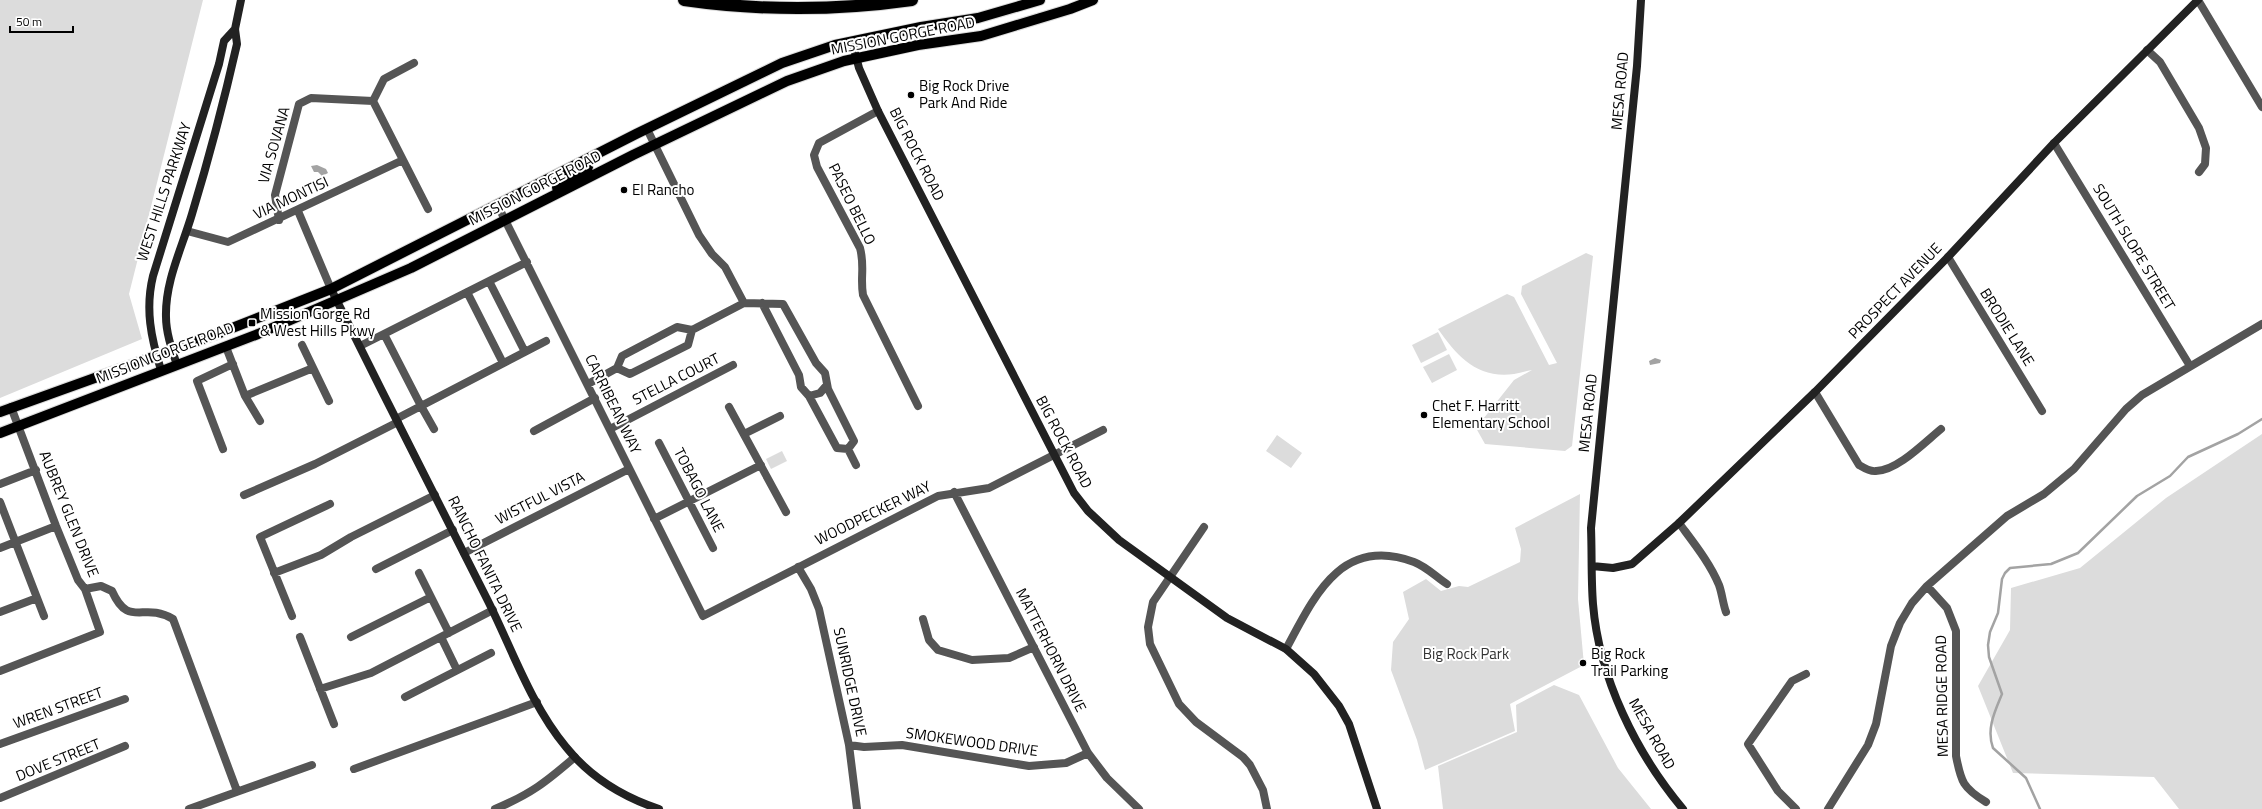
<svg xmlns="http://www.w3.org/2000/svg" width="2262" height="809" font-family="'Titillium Web',sans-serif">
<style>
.green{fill:#dcdcdc}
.water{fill:#a3a3a3}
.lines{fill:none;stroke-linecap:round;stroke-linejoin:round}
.stream{stroke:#a3a3a3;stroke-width:2.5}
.primary-casing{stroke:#dbdbdb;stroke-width:12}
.highway-casing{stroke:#dbdbdb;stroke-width:14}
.street{stroke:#555;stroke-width:8}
.secondary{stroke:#222;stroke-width:8}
.primary{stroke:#000;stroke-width:10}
.highway{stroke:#000;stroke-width:12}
.poi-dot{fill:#000;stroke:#fff;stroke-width:1.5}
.labels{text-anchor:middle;stroke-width:4;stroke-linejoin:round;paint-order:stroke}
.street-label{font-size:15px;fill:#000;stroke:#fff}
.poi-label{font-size:15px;fill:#000;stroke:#fff;text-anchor:start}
.park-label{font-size:15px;fill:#333;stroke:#fff}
</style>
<rect width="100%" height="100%" fill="#fff"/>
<!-- green -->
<path class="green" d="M0,0H203L129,294L142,339L0,398Z
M1586,253L1593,256L1572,446L1565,451L1485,444L1476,428L1514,380L1532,370C1526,371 1520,373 1514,374C1477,379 1457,356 1438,329L1507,294L1514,297L1549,365L1557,363L1521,294L1522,286Z
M1438,332L1447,350L1421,363L1412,345Z
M1449,354L1457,370L1432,383L1423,367Z
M2262,434V809H2179L2154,777L2013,773L1978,686L2010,630L2011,588L2080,568L2166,498Z
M1277,435L1302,453L1291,468L1266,451Z
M782,451L787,461L771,469L766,459Z
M1580,494L1578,599L1584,665L1510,704L1515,731L1425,770L1417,740L1391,670L1393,642L1409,619L1403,592L1426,579L1441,591L1459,586L1468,587L1520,562L1521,549L1515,528Z
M1554,685L1579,695L1618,768L1651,809H1443L1438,766L1517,732L1516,705Z"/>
<!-- water -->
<path class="water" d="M317,165L326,169L328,173L322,176L318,172H314L311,166Z
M1655,358L1661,360L1660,363L1650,365L1649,361Z"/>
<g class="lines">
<!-- stream -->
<path class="stream" d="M2040,809L2026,778L1993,748C1986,729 1995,711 2002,694L1989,657L1988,645L1990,632L1998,613L2002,579L2005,573L2010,568L2051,564L2078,553L2137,496L2170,476L2188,457L2238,434L2262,419"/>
<!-- primary casing -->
<g class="primary-casing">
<path id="primary" d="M558,193L557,187L560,182L588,167L587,159
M0,412L217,334L331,289L636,134L782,63L835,45L921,27L978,18L1040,0
M0,433L258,334L411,268L633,155L787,81L844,61L918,45L981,36L1070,9L1093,0"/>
</g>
<!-- highway casing -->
<g class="highway-casing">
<path id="highway" d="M684,0C761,11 834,11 912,0"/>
</g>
<!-- street -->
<path class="street" d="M2198,0L2262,107
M2147,50L2160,62L2199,128L2206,148L2205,164L2199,172
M373,101L384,79L414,63
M878,111L819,143L814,155L817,167L860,248C865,266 860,278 863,295L918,406
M647,129L699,235L712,254L725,267L744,303
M2054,143L2190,366
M497,204L703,616L938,496L989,488L1103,430
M298,211L331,289
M279,220L275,195L299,104L311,98L373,101L428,209
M187,231L228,242L403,160
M1948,257L2042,411
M489,281L525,352
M467,292L503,363
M762,303L799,375L801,387L809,396L837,448L848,449
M384,334L421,406L396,419
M302,345L329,401
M360,346L527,262
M226,347L245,396L260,421
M617,368L630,374L688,345L692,330
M588,384L617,368L622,356L677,327L692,330L744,303L783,304L816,363L825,373L828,389L854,441L848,449
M1815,392L1859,465C1864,468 1870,472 1876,471C1897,471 1925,442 1941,429
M245,396L313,368
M809,396L820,393L827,385
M729,407L786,512
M434,429L421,406L546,341
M610,429L733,365
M534,431L595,398
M744,434L780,416
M659,443L713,548
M223,449L197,381L233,364
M848,449L856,465
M0,484L36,470
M954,492L1088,753L1107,778L1139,809
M244,495L315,464L398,422
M0,502L44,616
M654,519L761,465
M1679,523C1693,542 1710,563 1719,585C1722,593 1723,604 1726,612
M1204,527L1153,602L1148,627L1150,644L1179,704L1196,722L1243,757L1250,765L1263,790L1267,809
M0,548L56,526
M464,553L629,469
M798,567L811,589L819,609L849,745L857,809
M376,569L453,530
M274,573L321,555L351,537L435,495
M419,573L449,633
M1927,586L1947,608L1956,631V756C1961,782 1963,788 1986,802
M85,589L101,586L112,591C129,629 143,601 173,619L237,791
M0,612L37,598
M292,616L260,537L330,504
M923,619L929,640L938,650L972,660L1009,658L1034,647
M300,637L334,724
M351,637L431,597
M441,637L457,670
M1286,649C1314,597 1341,535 1414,562C1427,567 1436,577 1447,584
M0,671L100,632L85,589L78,580L56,526L11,407
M320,689L371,673L493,610
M405,697L491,653
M0,744L125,699
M849,745L864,747L902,745L1029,766L1066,763L1088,753
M354,769L537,702
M0,798L125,746
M189,809L312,765
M495,809C531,794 546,782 575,757
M1796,809L1778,791L1748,744L1792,681L1806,674
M1828,809L1868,745L1876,724L1891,646L1900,623L1912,603L1927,586L2007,516L2044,494L2074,469L2126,409L2142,395L2262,324"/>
<!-- secondary -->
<path class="secondary" d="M1641,0L1637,66L1591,528C1592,553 1591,579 1593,604C1599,678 1636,753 1683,809
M852,41L859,68L878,111L1074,493L1088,511L1119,540L1227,618L1286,649L1314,674L1339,706L1349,724L1377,809
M331,289C382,392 434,494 486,597C511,646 530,704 566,747C590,777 623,797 659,809
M177,365C172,350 166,333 166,317C165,281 182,248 192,214C209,158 224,101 237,44L235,29L241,0
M161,370C151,338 145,309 153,276L219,64L224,41L235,29
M1592,566L1613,568L1632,564L1679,523L1815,392L1948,257L2054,143L2198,0"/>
<!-- primary -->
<use href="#primary" class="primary"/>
<!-- highway -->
<use href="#highway" class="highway"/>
</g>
<!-- markers -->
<g class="poi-dot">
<circle cx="911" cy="95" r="4"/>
<circle cx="624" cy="190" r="4"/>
<rect x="248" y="319" width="8" height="8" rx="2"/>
<circle cx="1424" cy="415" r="4"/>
<circle cx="1583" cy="663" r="4"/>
</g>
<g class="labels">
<!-- street labels -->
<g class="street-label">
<text transform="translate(903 36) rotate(-11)" y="5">MISSION GORGE ROAD</text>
<text transform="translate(1620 91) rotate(-85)" y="5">MESA ROAD</text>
<text transform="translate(274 145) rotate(-74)" y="5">VIA SOVANA</text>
<text transform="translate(917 154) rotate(63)" y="5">BIG ROCK ROAD</text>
<text transform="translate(535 188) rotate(-27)" y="5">MISSION GORGE ROAD</text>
<text transform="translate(164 192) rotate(-72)" y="5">WEST HILLS PARKWAY</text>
<text transform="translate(291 198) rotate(-25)" y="5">VIA MONTISI</text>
<text transform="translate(852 204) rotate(64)" y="5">PASEO BELLO</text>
<text transform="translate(2134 247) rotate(59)" y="5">SOUTH SLOPE STREET</text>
<text transform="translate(1895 291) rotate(-46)" y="5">PROSPECT AVENUE</text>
<text transform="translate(2007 327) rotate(58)" y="5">BRODIE LANE</text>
<text transform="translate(165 353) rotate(-21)" y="5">MISSION GORGE ROAD</text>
<text transform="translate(676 379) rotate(-27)" y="5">STELLA COURT</text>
<text transform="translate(613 404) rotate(64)" y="5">CARRIBEAN WAY</text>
<text transform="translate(1588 413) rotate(-84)" y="5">MESA ROAD</text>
<text transform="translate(1064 442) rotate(62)" y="5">BIG ROCK ROAD</text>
<text transform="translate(699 490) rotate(63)" y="5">TOBAGO LANE</text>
<text transform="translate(540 498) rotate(-27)" y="5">WISTFUL VISTA</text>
<text transform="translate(873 513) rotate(-26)" y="5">WOODPECKER WAY</text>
<text transform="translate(69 514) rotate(68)" y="5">AUBREY GLEN DRIVE</text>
<text transform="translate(485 564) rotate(64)" y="5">RANCHO FANITA DRIVE</text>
<text transform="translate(1051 650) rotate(63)" y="5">MATTERHORN DRIVE</text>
<text transform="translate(850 682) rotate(78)" y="5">SUNRIDGE DRIVE</text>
<text transform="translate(1942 696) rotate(-91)" y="5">MESA RIDGE ROAD</text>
<text transform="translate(58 708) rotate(-20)" y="5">WREN STREET</text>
<text transform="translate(1652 734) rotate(61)" y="5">MESA ROAD</text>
<text transform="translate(972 742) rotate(8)" y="5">SMOKEWOOD DRIVE</text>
<text transform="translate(58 760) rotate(-22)" y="5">DOVE STREET</text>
</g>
<!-- poi labels -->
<g class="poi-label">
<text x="919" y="91">Big Rock Drive<tspan x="919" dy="17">Park And Ride</tspan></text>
<text x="632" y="195">El Rancho</text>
<text x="260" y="319">Mission Gorge Rd<tspan x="260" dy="17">&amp; West Hills Pkwy</tspan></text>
<text x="1432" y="411">Chet F. Harritt<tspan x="1432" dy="17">Elementary School</tspan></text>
<text x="1591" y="659">Big Rock<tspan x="1591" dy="17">Trail Parking</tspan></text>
</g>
<!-- park labels -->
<g class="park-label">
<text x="1466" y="659">Big Rock Park</text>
</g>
</g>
<!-- scale -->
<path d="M10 26v6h63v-6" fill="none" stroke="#000000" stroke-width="2"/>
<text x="16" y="26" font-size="12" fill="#000000" stroke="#ffffff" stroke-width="3" paint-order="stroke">50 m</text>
</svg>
